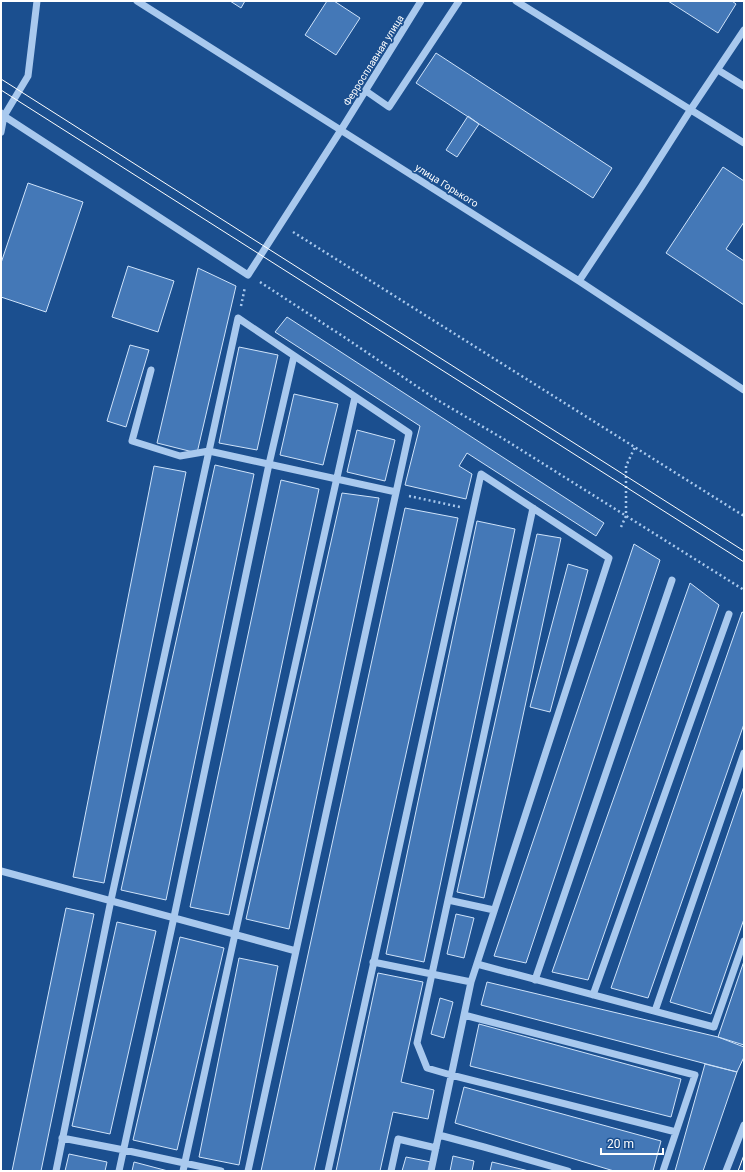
<svg xmlns="http://www.w3.org/2000/svg" width="745" height="1172" font-family="Roboto,sans-serif">
<style>
.building{fill:#4478b7;stroke:#cfe3fa}
.lines{fill:none;stroke-linecap:round;stroke-linejoin:round}
.path{stroke:#a9c9ee;stroke-width:2.5;stroke-dasharray:2 3;stroke-linecap:butt}
.minor{stroke:#a9c9ee;stroke-width:7}
.tram{stroke:#fff;stroke-width:1}
.labels{text-anchor:middle;stroke-width:3.5;stroke-linejoin:round;paint-order:stroke}
.street-label{font-size:10px;fill:#fff;stroke:#1b4f8f}
</style>
<rect width="100%" height="100%" fill="#1b4f8f"/>
<!-- building -->
<path class="building" d="M230,1H245L241,8Z
M327,1H334L360,18L336,55L305,35Z
M668,1H732L736,4L718,33Z
M436,53L612,168L593,198L416,83Z
M468,116L479,124L457,157L446,150Z
M723,167L744,181V222L726,249L744,261V305L666,253Z
M28,183L83,202L46,312L1,297V263Z
M128,266L174,281L158,332L112,317Z
M198,268L236,286L197,453L157,443Z
M287,317L604,523L596,536L467,453L459,466L472,474L466,499L405,485L420,426L275,332Z
M130,345L149,350L126,427L107,421Z
M239,347L278,355L257,450L219,443Z
M294,394L338,404L323,465L280,455Z
M357,430L395,440L385,481L347,472Z
M215,465L254,474L166,900L121,890Z
M154,466L186,472L104,883L73,877Z
M281,480L319,489L229,915L190,907Z
M342,493L379,498L289,929L246,919Z
M405,508L458,518L314,1171H261Z
M477,521L515,529L424,962L386,954Z
M537,534L561,538L484,898L457,892Z
M634,544L660,560L526,963L494,956Z
M568,564L588,570L550,712L530,707Z
M690,583L719,605L588,980L552,972Z
M742,612L744,613V724L648,998L611,988Z
M744,786V919L711,1014L670,1002Z
M66,908L94,914L41,1171H12Z
M456,914L474,918L464,958L447,954Z
M117,922L156,931L110,1134L72,1126Z
M180,937L224,948L177,1150L133,1140Z
M239,958L278,966L239,1165L199,1157Z
M744,961V1045L718,1037Z
M378,973L423,982L401,1082L434,1090L428,1119L393,1112L380,1171H336Z
M487,982L718,1037L744,1047V1057L737,1072L481,1005Z
M440,998L453,1002L444,1038L431,1034Z
M479,1024L681,1079L671,1117L470,1066Z
M705,1064L737,1072L703,1171H675Z
M464,1087L661,1141L653,1171H614L455,1123Z
M69,1154L107,1162L105,1171H65Z
M453,1156L474,1161L472,1171H450Z
M406,1157L431,1162L429,1171H402Z
M134,1162L168,1171H132Z
M492,1162L529,1171H490Z"/>
<g class="lines">
<!-- path -->
<path class="path" d="M293,232L744,516
M260,282L347,339L434,398L507,441L744,590
M241,306L245,287
M409,496L460,507
M621,527L626,516V466L635,447"/>
<!-- minor -->
<path class="minor" d="M137,1L579,281L744,390
M516,1L744,143
M718,70L744,86
M366,91L389,107L459,1
M1,113L4,116L28,76L37,1
M1,132L4,116L248,275L341,130L421,1
M579,281L642,186L691,109L744,30
M151,370L132,441L180,456L209,451L396,492
M533,508L417,1043L427,1068L451,1075L676,1132
M1,871L296,951
M448,900L494,910
M373,962L471,982
M477,964L714,1027L744,941
M535,980L672,580
M593,995L729,614
M655,1011L744,753
M464,1015L695,1075L663,1171
M439,1135L484,1147L568,1171
M62,1138L124,1150L221,1171
M56,1171L111,900L238,318L409,433L248,1171
M119,1171L174,917L269,464L294,356
M183,1171L235,934L355,397
M328,1171L481,474L609,558L471,982L431,1171
M391,1171L398,1139L436,1148
M726,1171L744,1125"/>
<!-- tram -->
<path class="tram" d="M1,79L744,551
M1,90L744,562
M738,1171L744,1155"/>
</g>
<g class="labels">
<!-- street labels -->
<g class="street-label">
<text transform="translate(373 60) rotate(-58)" y="4">Ферросплавная улица</text>
<text transform="translate(447 185) rotate(32)" y="4">улица Горького</text>
</g>
</g>
<!-- border -->
<rect width="745" height="1172" fill="none" stroke="#ffffff" stroke-width="4"/>
<!-- scale -->
<path d="M601 1148v6h62v-6" fill="none" stroke="#ffffff" stroke-width="2"/>
<text x="607" y="1148" font-size="12" fill="#ffffff" stroke="#1b4f8f" stroke-width="3" paint-order="stroke">20 m</text>
</svg>
